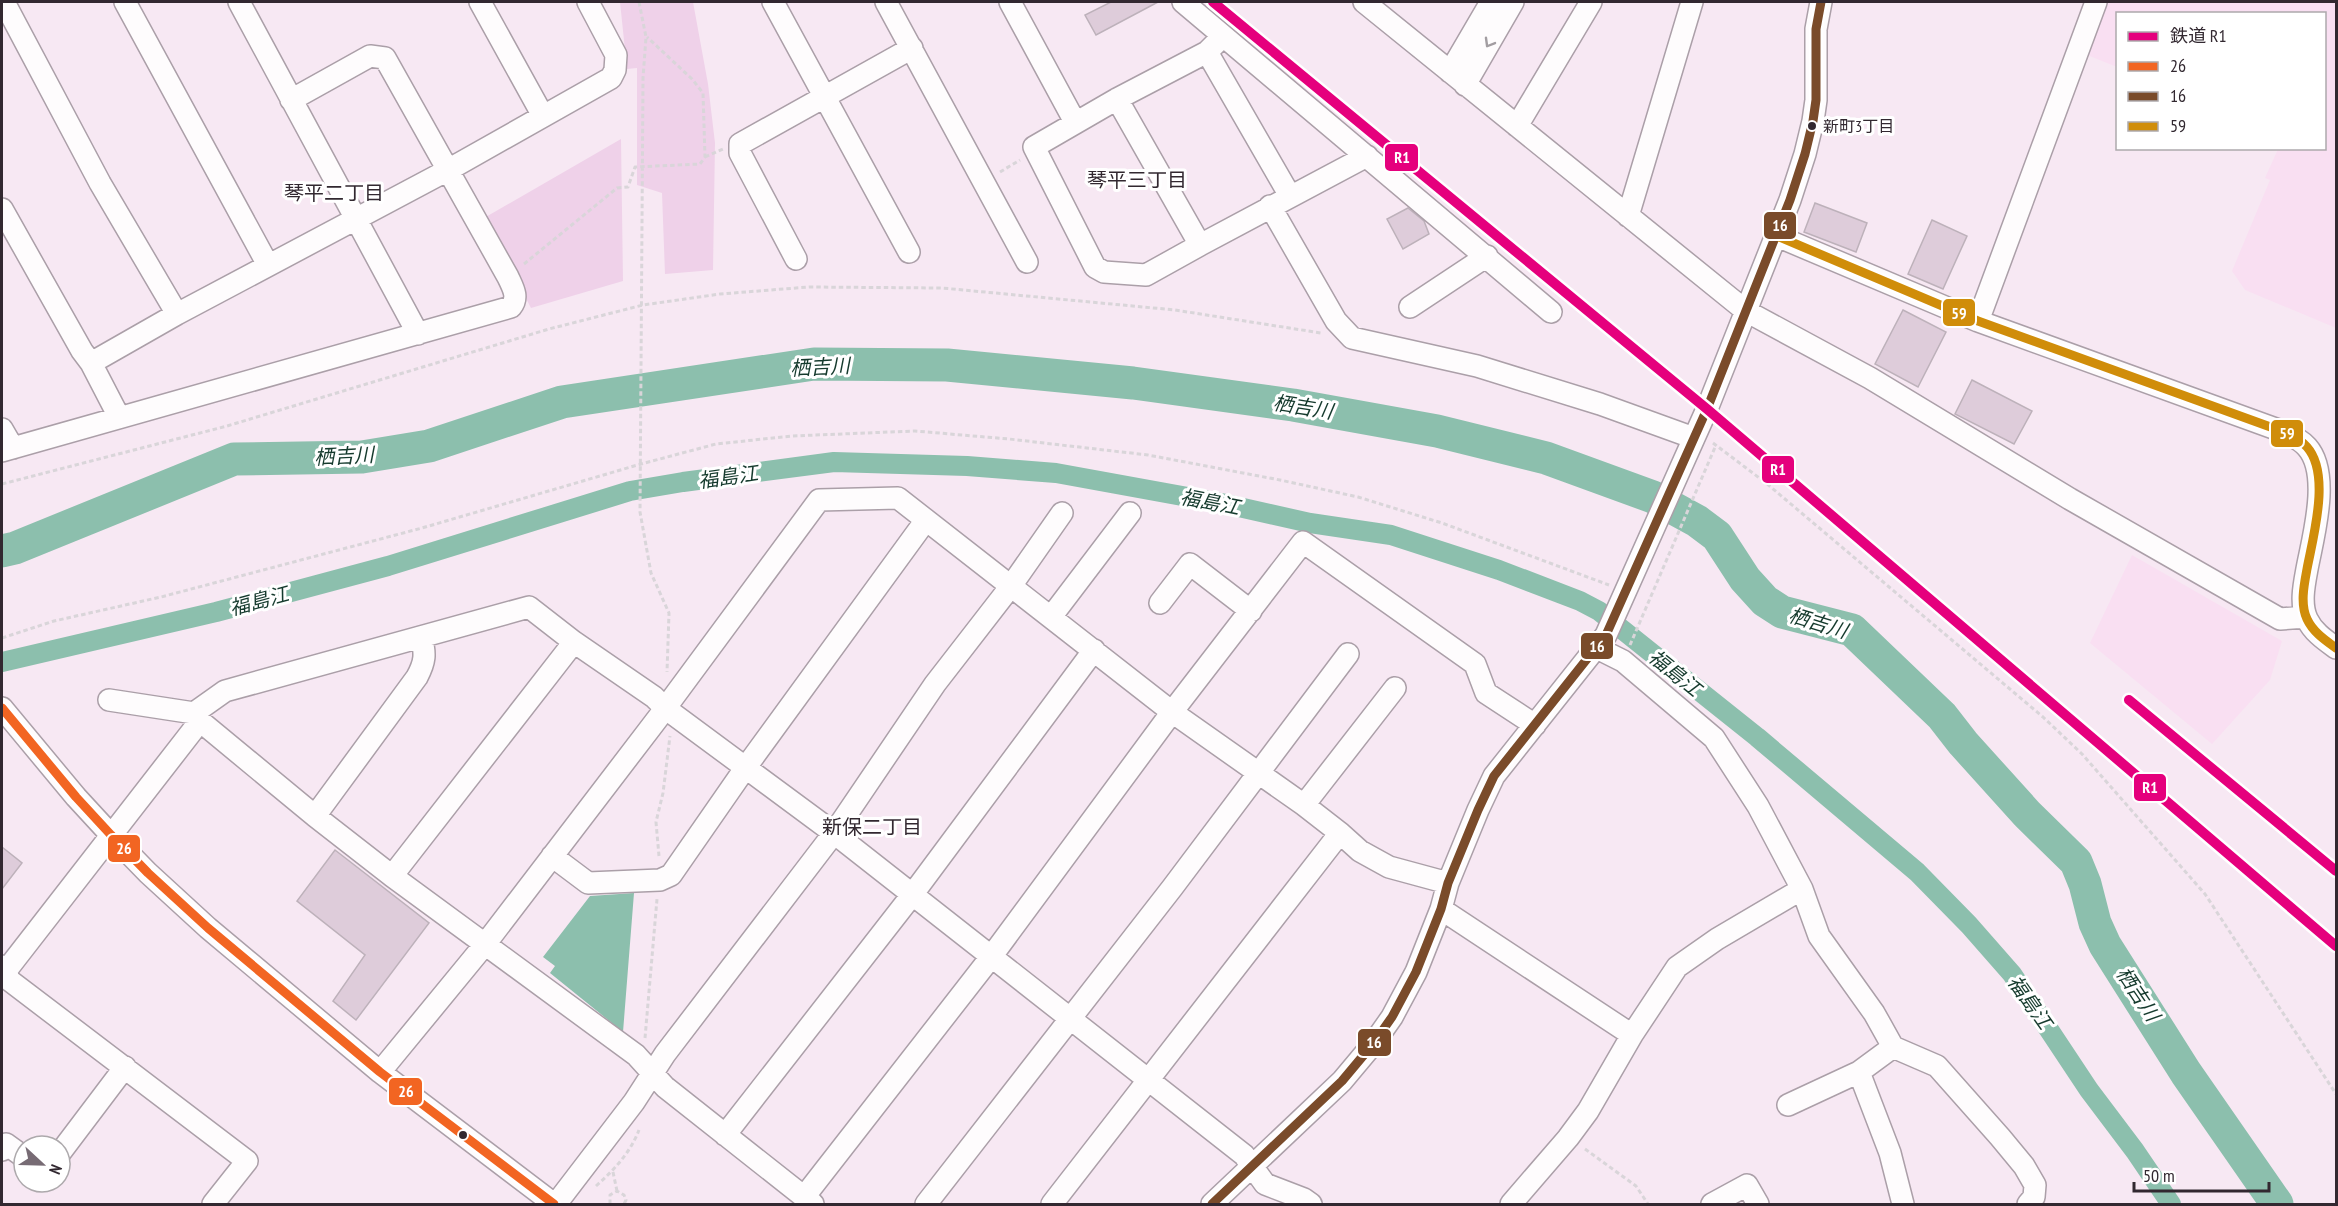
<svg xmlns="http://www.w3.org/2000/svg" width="2338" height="1206" font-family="'PT Sans Narrow','Noto Sans JP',sans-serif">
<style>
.built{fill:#f9dff2}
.green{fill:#efd1e9}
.water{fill:#8cbfad}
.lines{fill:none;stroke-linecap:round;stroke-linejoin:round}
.canal{stroke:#8cbfad;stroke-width:20}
.river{stroke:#8cbfad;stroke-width:33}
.building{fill:#deccda;stroke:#bdb1ba;stroke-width:1.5}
.minor-casing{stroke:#ab9fa8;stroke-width:24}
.path{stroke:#d9d5d9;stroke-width:3;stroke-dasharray:4.5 3;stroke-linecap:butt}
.minor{stroke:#fefcfd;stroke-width:21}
.bus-1-casing{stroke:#fff;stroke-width:14}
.bus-2-casing{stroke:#fff;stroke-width:14}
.bus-3-casing{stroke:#fff;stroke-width:14}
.bus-1{stroke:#f26522;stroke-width:9}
.bus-2{stroke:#7a4b2a;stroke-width:9}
.bus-3{stroke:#d08d0a;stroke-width:9}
.rail-1-casing{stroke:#fff;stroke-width:15}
.rail-1{stroke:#e5007d;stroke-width:10}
.oneway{stroke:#a29da1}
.bus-dot{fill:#322830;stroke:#fff;stroke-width:2}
.labels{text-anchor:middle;stroke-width:6;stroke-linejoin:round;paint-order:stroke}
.bus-label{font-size:16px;fill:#322830;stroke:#fff;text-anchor:start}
.neighbourhood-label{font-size:20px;fill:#322830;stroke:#fff}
.water-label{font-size:20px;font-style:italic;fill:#153a2d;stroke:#fff}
.line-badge{stroke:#fff;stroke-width:2}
.badge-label{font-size:16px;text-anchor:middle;font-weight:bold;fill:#fff}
</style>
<rect width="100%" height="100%" fill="#f7e8f3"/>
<!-- built -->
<path class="built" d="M2109,2H2336V328L2245,290L2232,271L2270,180L2265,178L2278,149L2324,148V14H2118L2117,67L2087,55Z
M2132,555L2282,641L2270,680L2212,744L2090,643Z"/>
<!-- green -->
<path class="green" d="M620,2H693L708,84L715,143L713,270L665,274L662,193L637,185V68L627,69Z
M621,139L623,281L531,308L484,218Z"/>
<!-- water -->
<path class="water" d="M634,893L623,1032L550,973L555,966L543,957L590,896Z"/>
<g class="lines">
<!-- canal -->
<path class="canal" d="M2,662L216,612L388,566L630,491L683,482L834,462L967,466L1056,473L1221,503L1310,523L1391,535L1499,570L1580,601L1599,611L1757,737L1917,872L1969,925L2012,974L2089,1090L2135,1151L2171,1204"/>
<!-- river -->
<path class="river" d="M2,551L15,548L234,459L362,457L429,446L562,402L814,364L947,365L1133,383L1293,405L1437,431L1546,458L1653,497L1697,521L1717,536L1745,579L1765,601L1782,612L1852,630L1942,716L1963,743L2027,814L2076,862L2085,884L2095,923L2105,945L2186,1073L2277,1204"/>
</g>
<!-- building -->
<path class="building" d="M1111,2H1158L1096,35L1085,15Z
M1815,203L1867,223L1856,252L1804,232Z
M1408,208L1424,221L1429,234L1403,249L1387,219Z
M1932,220L1967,236L1943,289L1908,274Z
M1903,310L1946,332L1918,387L1875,364Z
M1972,380L2032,411L2014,444L1955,414Z
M2,847L22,863L2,889Z
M335,850L429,923L356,1020L333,1001L365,955L297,901Z"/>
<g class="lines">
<!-- minor casing -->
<g class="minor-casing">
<path id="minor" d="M4,2L100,183L177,314
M125,2L268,265
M239,2L418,334
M480,2L543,116
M773,2L909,252
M886,2L1027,262
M1010,2L1075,122
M1183,2L1551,312
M1364,2L1746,311L1870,378L2070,499L2280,619L2306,617
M1207,52L1290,196
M1450,72L1491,2
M1465,85L1513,2
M1117,99L1200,245L1367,156
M1517,126L1591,2
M1270,206L1336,321L1352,338L1477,366L1600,404L1694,438
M2,209L82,351L91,363L119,417
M1628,216L1692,2
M1777,236L1978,321L2276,429C2287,433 2299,438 2307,447C2331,474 2313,537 2307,569C2304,585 2300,604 2307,619C2313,632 2325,640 2336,648
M1200,245L1146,275L1104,272L1095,267L1034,147L1117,99L1207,52L1223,36
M796,259L740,153V144L912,48
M1410,307L1487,256
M1978,321L2096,2
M91,363L177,314L448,170L611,78L615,70L616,55L588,2
M2,429L13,448
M2,451L511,307C519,297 513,288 508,277L385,58L370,56L291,100
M1160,603L1190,564L1251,611
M1051,617L1130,513
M1597,648L1623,661L1714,738L1758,806L1802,889L1819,936L1874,1013L1893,1047L1859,1072L1890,1153L1903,1204
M109,700L194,713
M2,708L76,797L111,835L148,873L208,928L380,1072L554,1204
M1304,805L1395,688
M315,816L417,677C425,662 426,654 421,637
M552,856L588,883L660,880L671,875L746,767L926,520
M392,876L574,642
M1441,909L1632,1035
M2,966L6,970L9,980L247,1161L213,1204
M2,976L200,721
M1893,1047L1937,1066L2000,1137L2024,1166L2035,1185L2034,1197L2028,1204
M380,1072L486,943L658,718L819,500L898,498L1172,712L1304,805L1340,833L1360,851L1389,867L1448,883
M1788,1105L1859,1072
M725,1135L912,895L1094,650
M2,1150L6,1144L24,1157
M60,1153L125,1067
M804,1197L991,957L1172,712L1303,542L1475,664L1486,693L1535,725
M556,1204L634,1102L665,1054L834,833L935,684L1011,586L1062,513
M813,1204L665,1087L636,1055L392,876L315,816L200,721L194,713L225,691L529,607L574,642L654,697L665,708L834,833L1244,1155L1265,1184L1304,1199L1311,1204
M926,1204L1172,888L1348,654
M1052,1204L1340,833
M1212,1204L1342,1081L1373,1044L1392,1017L1416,972L1441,909L1448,883L1478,810L1494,776L1606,635L1707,409L1790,200L1805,154L1813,121L1816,100V29L1821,2
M1511,1204L1568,1138L1588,1111L1632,1035L1677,967L1717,939L1802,889
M1712,1204L1747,1185L1758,1204"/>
</g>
<!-- path -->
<path class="path" d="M639,2L646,37L643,78L640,512L651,573L669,613L667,672
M705,157L723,149
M1000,172L1020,160
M524,264L617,188L628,187L635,167L700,164L705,157L703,93L692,79L647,37
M1713,443L1766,483L2043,717L2082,754L2205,894L2336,1094
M2,484L227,426L549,329L643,305L720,294L809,287L942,288L1175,310L1321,333
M2,638L54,621L161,597L422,528L641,464L716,444L792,436L915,431L1009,439L1148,455L1280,480L1358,497L1442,523L1609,585
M1630,645L1716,445
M659,856L656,822L663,793L670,736
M645,1038L657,899
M1585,1149L1636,1186L1648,1204
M613,1172L617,1191
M596,1186C614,1170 630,1153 639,1130
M610,1204V1195L617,1191L624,1195L626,1200L624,1204"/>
<!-- minor -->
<use href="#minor" class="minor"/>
<!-- bus-1 casing -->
<g class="bus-1-casing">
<path id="bus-1" d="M2,708L76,797L111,835L148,873L208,928L380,1072L554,1204"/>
</g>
<!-- bus-2 casing -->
<g class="bus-2-casing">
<path id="bus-2" d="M1212,1204L1342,1081L1373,1044L1392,1017L1416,972L1441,909L1448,883L1478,810L1494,776L1606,635L1707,409L1790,200L1805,154L1813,121L1816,100V29L1821,2"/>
</g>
<!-- bus-3 casing -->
<g class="bus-3-casing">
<path id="bus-3" d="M1777,236L1978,321L2276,429C2287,433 2299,438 2307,447C2331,474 2313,537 2307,569C2304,585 2300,604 2307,619C2313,632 2325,640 2336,648"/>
</g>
<!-- bus-1 -->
<use href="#bus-1" class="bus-1"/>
<!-- bus-2 -->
<use href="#bus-2" class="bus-2"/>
<!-- bus-3 -->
<use href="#bus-3" class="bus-3"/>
<!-- rail-1 casing -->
<g class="rail-1-casing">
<path id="rail-1" d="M1213,2L1707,409L2336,946
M2129,700L2336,871"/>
</g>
<!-- rail-1 -->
<use href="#rail-1" class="rail-1"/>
</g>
<!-- one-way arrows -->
<defs><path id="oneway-chevron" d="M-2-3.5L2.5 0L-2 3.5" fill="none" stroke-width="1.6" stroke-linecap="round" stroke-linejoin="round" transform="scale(1.5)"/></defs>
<use class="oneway" href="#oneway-chevron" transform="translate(1489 43) rotate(120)"/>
<!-- markers -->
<g class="bus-dot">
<circle cx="1812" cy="126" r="5"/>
<circle cx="463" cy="1135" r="5"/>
</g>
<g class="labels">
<!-- bus labels -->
<g class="bus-label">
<text x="1823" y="132">新町3丁目</text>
</g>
<!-- neighbourhood labels -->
<g class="neighbourhood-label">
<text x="1137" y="187">琴平三丁目</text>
<text x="334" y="200">琴平二丁目</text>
<text x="872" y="834">新保二丁目</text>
</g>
<!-- water labels -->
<g class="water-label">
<text transform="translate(820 367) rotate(-3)" y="7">栖吉川</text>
<text transform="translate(1303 407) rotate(9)" y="7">栖吉川</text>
<text transform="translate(344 456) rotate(-3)" y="7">栖吉川</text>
<text transform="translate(728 477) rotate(-8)" y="7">福島江</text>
<text transform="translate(1210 502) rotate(11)" y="7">福島江</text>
<text transform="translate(259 601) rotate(-15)" y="7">福島江</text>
<text transform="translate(1818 623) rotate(17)" y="7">栖吉川</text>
<text transform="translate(1675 673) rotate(39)" y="7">福島江</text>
<text transform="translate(2138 994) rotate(56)" y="7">栖吉川</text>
<text transform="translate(2030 1002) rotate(55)" y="7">福島江</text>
</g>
</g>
<g class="line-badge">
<rect x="1384" y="143" width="35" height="29" rx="6" fill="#e5007d"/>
<rect x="1763" y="211" width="34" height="29" rx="6" fill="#7a4b2a"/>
<rect x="1942" y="298" width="34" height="29" rx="6" fill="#d08d0a"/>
<rect x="2270" y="419" width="34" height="29" rx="6" fill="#d08d0a"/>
<rect x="1761" y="455" width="34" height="29" rx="6" fill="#e5007d"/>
<rect x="1580" y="632" width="34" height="28" rx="6" fill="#7a4b2a"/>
<rect x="2133" y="773" width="34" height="29" rx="6" fill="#e5007d"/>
<rect x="107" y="834" width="34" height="29" rx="6" fill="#f26522"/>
<rect x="1357" y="1028" width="35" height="29" rx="6" fill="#7a4b2a"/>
<rect x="388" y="1077" width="35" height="29" rx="6" fill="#f26522"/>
</g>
<g class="badge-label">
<text x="1402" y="163">R1</text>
<text x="1780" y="231">16</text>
<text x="1959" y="319">59</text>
<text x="2287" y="439">59</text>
<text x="1778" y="475">R1</text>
<text x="1597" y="652">16</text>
<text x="2150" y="793">R1</text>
<text x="124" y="854">26</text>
<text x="1374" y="1048">16</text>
<text x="406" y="1097">26</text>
</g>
<!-- border -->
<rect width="2338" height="1206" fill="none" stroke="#322830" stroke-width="6"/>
<!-- legend -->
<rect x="2116" y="12" width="210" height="138" fill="#ffffff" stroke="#ada9ac" stroke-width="1.5"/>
<rect x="2128" y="32" width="30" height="9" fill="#e5007d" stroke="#ada9ac" stroke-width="1.5"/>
<text x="2170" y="42" font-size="18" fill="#322830">鉄道 R1</text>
<rect x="2128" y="62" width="30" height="9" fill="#f26522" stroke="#ada9ac" stroke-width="1.5"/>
<text x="2170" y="72" font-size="18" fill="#322830">26</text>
<rect x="2128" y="92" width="30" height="9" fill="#7a4b2a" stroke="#ada9ac" stroke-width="1.5"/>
<text x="2170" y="102" font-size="18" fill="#322830">16</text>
<rect x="2128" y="122" width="30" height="9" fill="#d08d0a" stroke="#ada9ac" stroke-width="1.5"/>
<text x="2170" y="132" font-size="18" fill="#322830">59</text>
<!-- north arrow -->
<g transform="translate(42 1164) rotate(112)"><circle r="28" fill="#ffffff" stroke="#ada9ac" stroke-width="1.5"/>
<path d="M0-4.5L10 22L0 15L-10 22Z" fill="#776b74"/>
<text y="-9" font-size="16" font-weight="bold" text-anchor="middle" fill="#322830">N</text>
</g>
<!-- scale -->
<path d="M2134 1182v9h135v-9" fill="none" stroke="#322830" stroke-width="3"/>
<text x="2143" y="1182" font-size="18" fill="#322830" stroke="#ffffff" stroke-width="4.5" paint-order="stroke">50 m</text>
</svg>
